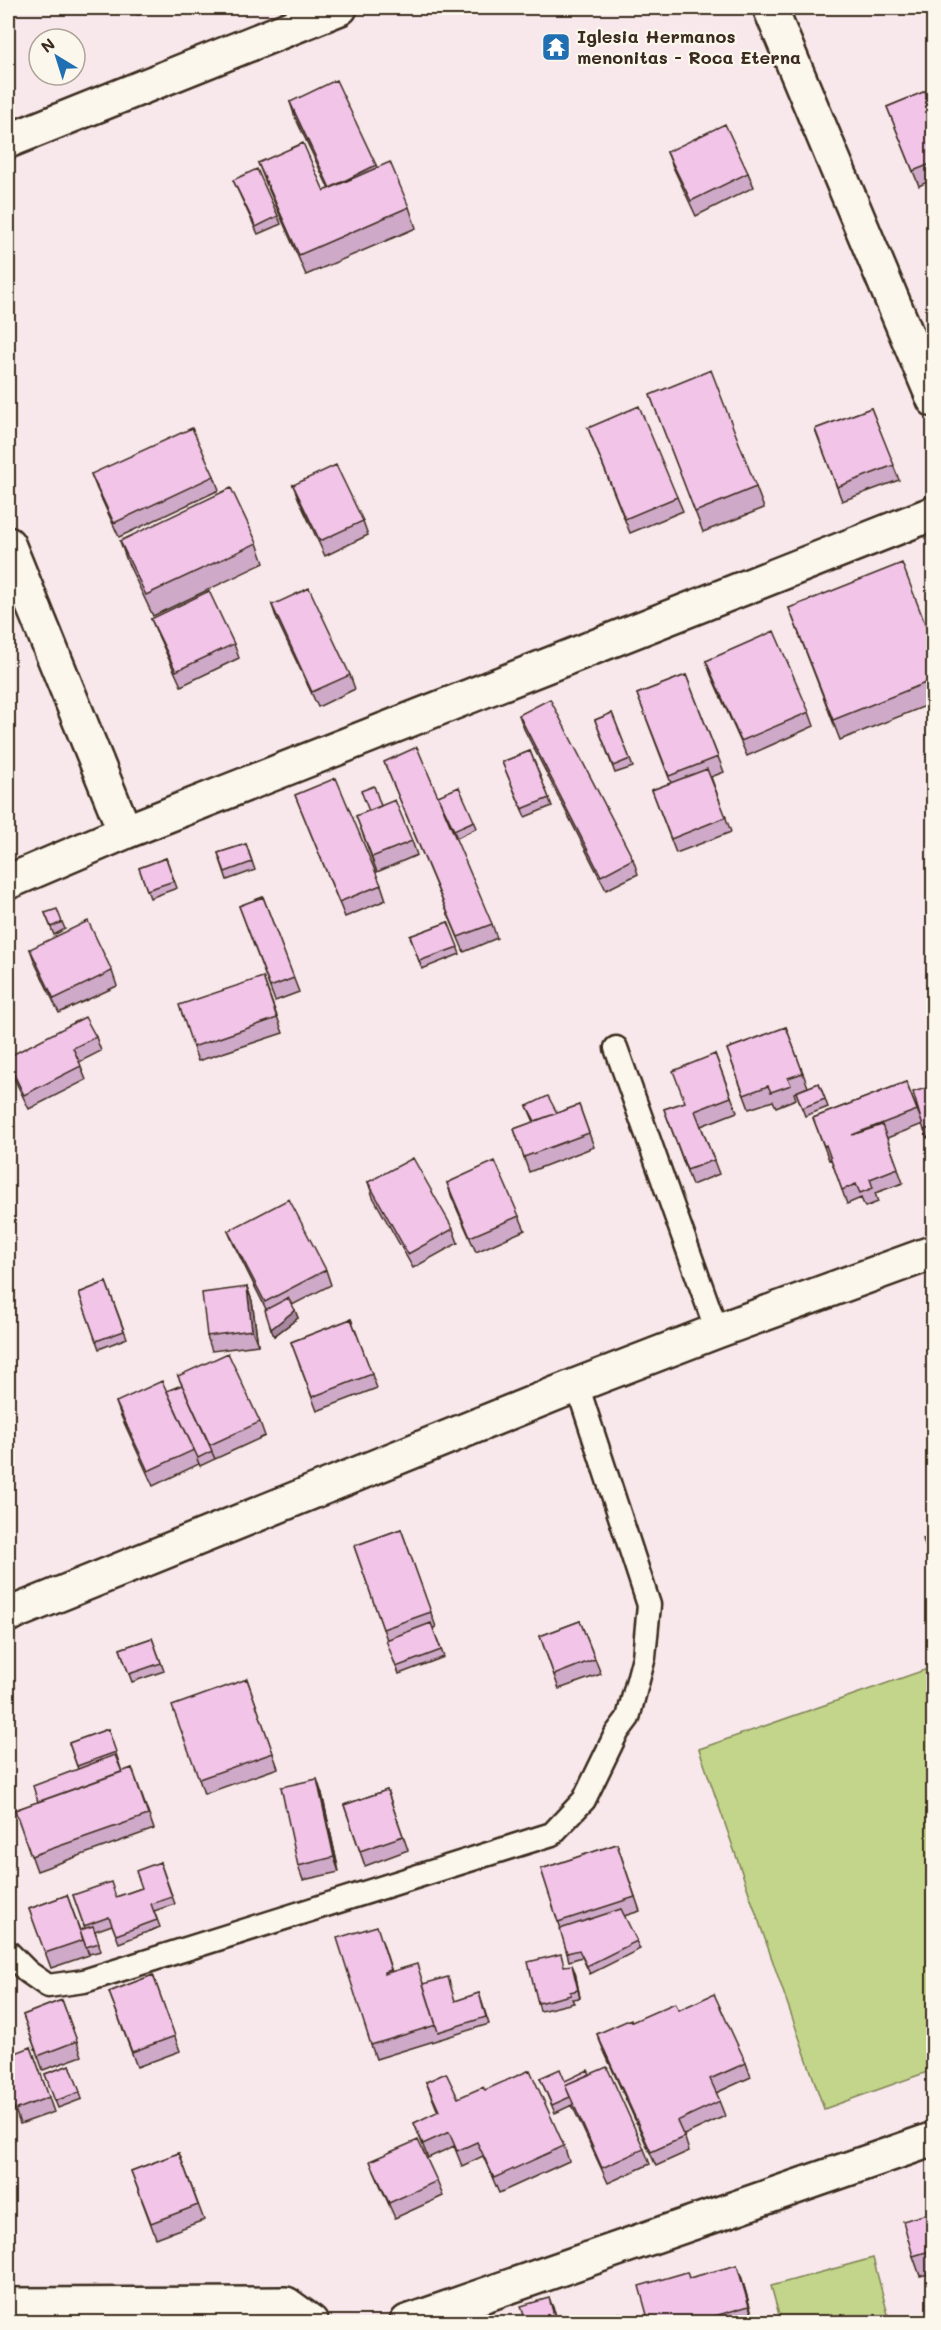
<svg xmlns="http://www.w3.org/2000/svg" width="941" height="2330" font-family="Mali,sans-serif">
<style>
.green{fill:#c2d58a;stroke:#7e8054;stroke-width:1.5}
.lines{fill:none;stroke-linecap:round;stroke-linejoin:round}
.service-casing{stroke:#3b2a1e;stroke-width:27}
.minor-casing{stroke:#3b2a1e;stroke-width:38}
.service{stroke:#fbf7ec;stroke-width:22}
.minor{stroke:#fbf7ec;stroke-width:33}
.wall{fill:#cfa9c8;stroke:#3b2a1e;stroke-width:1.5}
.shaded-wall{fill:#a989a2;stroke:#3b2a1e;stroke-width:1.5}
.building{fill:#f1c4e8;stroke:#3b2a1e;stroke-width:1.5}
.labels{text-anchor:middle;stroke-width:4.5;stroke-linejoin:round;paint-order:stroke}
.poi-label{font-size:18px;font-weight:bold;fill:#3b2a1e;stroke:#fbf7ec;text-anchor:start}
</style>
<rect width="100%" height="100%" fill="#f8e8eb"/>
<filter id="ink" filterUnits="userSpaceOnUse"><feTurbulence type="fractalNoise" baseFrequency=".0167" numOctaves="2"/><feDisplacementMap in="SourceGraphic" scale="12" xChannelSelector="R" yChannelSelector="G"/><feConvolveMatrix kernelMatrix="1 2 1 2 8 2 1 2 1" color-interpolation-filters="sRGB"/></filter>
<g filter="url(#ink)">
<!-- green -->
<path class="green" d="M933,1667V2070L824,2109L699,1749Z
M873,2258L890,2322H781L771,2286Z"/>
<g class="lines">
<!-- service casing -->
<g class="service-casing">
<path id="service" d="M616,1048L717,1331
M8,1952L28,1972L48,1986L84,1981L552,1834L584,1800L616,1734L628,1718L644,1657L649,1605L577,1385"/>
</g>
<!-- minor casing -->
<g class="minor-casing">
<path id="minor" d="M770,8L934,400
M8,141L340,8
M8,544L125,832
M8,882L125,832L934,513
M8,1615L577,1385L717,1331L934,1252
M8,2305L286,2304L311,2322
M407,2322L934,2139"/>
</g>
<!-- service -->
<use href="#service" class="service"/>
<!-- minor -->
<use href="#minor" class="minor"/>
</g>
<!-- wall -->
<path class="wall" d="M135,8H154L138,15Z
M933,88V179L919,186L887,107Z
M290,102L376,165L377,168L409,207L416,228L306,275L266,183L258,163L324,191L329,189L295,117Z
M667,152L748,173L754,187L696,216L673,167Z
M233,180L278,216L281,224L258,234Z
M650,395L756,487L764,508L703,532Z
M871,408L899,480L842,501L815,429Z
M588,428L677,497L683,511L630,533Z
M91,474L214,476L219,490L119,537L97,489Z
M293,485L363,521L368,535L325,556L299,500Z
M120,541L257,543L264,563L153,616L127,561Z
M272,605L350,675L355,689L318,707L277,620Z
M789,608L933,645V703L840,740Z
M151,619L234,644L239,658L181,686L157,633Z
M706,661L809,712L814,726L747,756L711,675Z
M686,675L724,772L711,777L731,832L676,853L652,790L671,783L637,694Z
M612,713L633,767L615,773L595,720Z
M519,715L633,859L638,874L606,890L524,729Z
M530,751L552,806L525,817L502,762Z
M384,762L492,924L497,938L464,952Z
M295,795L381,885L386,900L345,917Z
M438,796L474,821L477,828L457,838Z
M381,806L412,841L417,855L377,872L356,816Z
M246,844L255,870L227,880L218,853Z
M166,858L177,888L150,898L139,868Z
M263,897L299,992L275,1001L239,906Z
M45,913L62,922L65,929L54,935Z
M448,922L460,954L422,969L410,936Z
M30,949L112,971L117,986L59,1013L35,963Z
M263,977L283,1033L198,1061L193,1047Z
M786,1027L808,1087L794,1093L796,1099L776,1107L773,1101L749,1109L727,1049Z
M96,1037L101,1051L79,1062L86,1080L29,1109L11,1072L8,1064V1057Z
M715,1054L737,1112L701,1126L719,1174L692,1185L664,1109L685,1102Z
M906,1082L922,1122L933,1086V1136L927,1138L923,1124L887,1138L903,1183L875,1193L878,1202L865,1207L861,1198L847,1204L831,1159L829,1160L813,1118Z
M819,1083L828,1107L805,1116L796,1092Z
M579,1105L594,1147L529,1172L514,1129L534,1122L527,1106L557,1113Z
M368,1182L453,1229L458,1243L413,1268L373,1197Z
M447,1183L519,1216L525,1230L476,1252L452,1198Z
M228,1231L326,1270L331,1285L292,1305L298,1318L274,1336L266,1309L234,1245Z
M106,1282L127,1338L99,1349L79,1293Z
M247,1287L252,1301L258,1345L212,1351L207,1336Z
M351,1319L377,1388L317,1411L291,1342Z
M178,1376L260,1422L265,1436L215,1459L210,1448L215,1459L200,1466L197,1459L199,1464L153,1486L121,1416L116,1402L167,1391L182,1385Z
M401,1529L436,1627L433,1628L444,1657L399,1674L354,1546Z
M580,1621L601,1674L559,1689L540,1636Z
M152,1638L164,1671L132,1682L120,1649Z
M247,1679L278,1768L204,1794L199,1779Z
M108,1729L122,1772L132,1768L154,1829L37,1871L15,1810L38,1802L78,1769L69,1743Z
M387,1790L408,1850L365,1866L344,1805Z
M322,1794L339,1872L303,1880L298,1866Z
M617,1844L640,1911L624,1916L640,1949L590,1974L582,1957L569,1961L561,1929L541,1869Z
M160,1862L175,1904L154,1911L160,1927L119,1943L112,1925L95,1931L101,1951L89,1954L80,1930L85,1929L73,1895L116,1897L142,1888Z
M67,1895L89,1955L51,1968L29,1909Z
M382,1941L392,1972L424,1984L456,2001L479,1993L489,2024L376,2059L371,2045Z
M565,1966L575,1972L580,1998L572,1999L574,2003L540,2011L538,2003Z
M153,1975L180,2051L137,2067L109,1992Z
M62,2000L82,2056L43,2070L23,2015Z
M679,2010L746,2063L751,2077L716,2093L725,2116L684,2135L689,2151L656,2166L603,2049L597,2034L632,2022Z
M31,2047L54,2112L20,2124L8,2089Z
M70,2065L82,2099L58,2108L45,2074Z
M590,2074L644,2149L650,2164L608,2183L572,2105L555,2113L540,2078L565,2081Z
M426,2082L458,2098L485,2090L564,2146L569,2161L499,2193L483,2156L462,2166L454,2146L428,2158L414,2123L438,2112Z
M179,2153L204,2220L156,2238L131,2171Z
M370,2161L437,2181L443,2196L395,2218L376,2176Z
M933,2212V2273L920,2276L913,2256Z
M737,2265L742,2279L754,2321L748,2322H649Z"/>
<!-- shaded-wall -->
<path class="shaded-wall" d="M247,1287L252,1301L258,1345L252,1330Z
M295,1310L298,1318L274,1336L271,1329Z
M317,1779L322,1794L339,1872L334,1857Z
M572,1965L575,1972L580,1998L578,1990Z
M737,2265L742,2279L754,2321L749,2306Z
M549,2298L555,2312L557,2322H556Z"/>
<!-- building -->
<path class="building" d="M336,80L376,165L330,188L290,102Z
M933,88V163L913,171L887,107Z
M725,124L748,173L691,201L667,152Z
M303,143L324,191L390,162L409,207L299,255L258,163Z
M257,169L278,216L256,227L233,180Z
M711,370L756,487L695,512L650,395Z
M639,406L677,497L625,519L588,428Z
M871,408L894,465L837,487L815,429Z
M192,428L214,476L114,523L91,474Z
M336,465L363,521L320,541L293,485Z
M231,488L257,543L146,595L120,541Z
M902,563L933,645V680L833,720L789,608Z
M309,588L350,675L312,692L272,605Z
M209,591L234,644L176,671L151,619Z
M774,631L809,712L741,741L706,661Z
M686,675L718,757L669,776L637,694Z
M550,699L633,859L601,876L519,715Z
M612,713L630,759L613,766L595,720Z
M417,747L492,924L458,937L384,762Z
M530,751L549,798L522,809L502,762Z
M707,769L726,817L671,839L652,790Z
M336,778L381,885L339,902L295,795Z
M374,786L381,806L369,811L361,791Z
M459,787L474,821L454,830L438,796Z
M395,800L412,841L372,857L356,816Z
M246,844L252,862L225,872L218,853Z
M166,858L174,881L147,890L139,868Z
M263,897L294,978L270,987L239,906Z
M57,909L62,922L51,927L45,913Z
M88,921L112,971L54,999L30,949Z
M448,922L458,947L419,961L410,936Z
M263,977L277,1018L193,1047L179,1005Z
M85,1017L96,1037L73,1048L81,1066L24,1095L8,1062V1057Z
M786,1027L803,1073L788,1078L791,1085L771,1092L768,1086L744,1095L727,1049Z
M715,1054L731,1097L695,1111L714,1160L687,1170L664,1109L685,1102L673,1071Z
M906,1082L917,1110L852,1135L882,1125L898,1168L870,1179L873,1188L860,1193L856,1184L842,1190L826,1145L824,1146L813,1118Z
M819,1083L825,1099L802,1108L796,1092Z
M933,1086V1127L924,1130L913,1092Z
M548,1096L557,1113L535,1121L527,1106Z
M579,1105L589,1133L524,1157L514,1129Z
M413,1158L453,1229L408,1254L368,1182Z
M495,1161L519,1216L470,1237L447,1183Z
M289,1199L326,1270L265,1302L228,1231Z
M106,1282L124,1331L96,1341L79,1293Z
M247,1287L252,1330L207,1336L202,1293Z
M288,1298L295,1310L271,1329L265,1310Z
M351,1319L372,1374L312,1397L291,1342Z
M228,1353L260,1422L210,1445L178,1376Z
M162,1381L194,1450L148,1471L116,1402Z
M182,1385L212,1451L198,1458L167,1391Z
M401,1529L431,1612L383,1629L354,1546Z
M933,1535V1571L923,1539Z
M580,1621L595,1659L554,1675L540,1636Z
M431,1623L441,1650L396,1667L386,1640Z
M152,1638L161,1663L129,1674L120,1649Z
M247,1679L273,1753L199,1779L172,1706Z
M108,1729L116,1752L77,1766L69,1743Z
M115,1755L122,1772L38,1802L33,1786Z
M132,1768L148,1815L31,1856L15,1810Z
M317,1779L334,1857L298,1866L281,1787Z
M387,1790L403,1836L360,1851L344,1805Z
M617,1844L635,1897L558,1922L541,1869Z
M160,1862L172,1897L151,1904L157,1920L116,1935L109,1917L84,1926L73,1895L111,1882L116,1897L142,1888L136,1871Z
M67,1895L83,1940L45,1953L29,1909Z
M621,1909L637,1941L587,1966L579,1950L567,1953L560,1929Z
M93,1926L99,1943L86,1947L80,1930Z
M377,1926L391,1970L384,1972V1974L417,1964L436,2025L371,2045L337,1938Z
M561,1954L564,1966L572,1965L578,1990L570,1992L571,1995L538,2003L528,1962Z
M153,1975L175,2036L132,2052L109,1992Z
M448,1977L455,2001L479,1993L486,2017L438,2032L423,1984Z
M714,1994L746,2063L710,2079L720,2101L677,2121L684,2137L651,2152L597,2034L631,2019L632,2022L675,2003L679,2010Z
M62,2000L77,2041L38,2056L23,2015Z
M31,2047L49,2097L15,2110L8,2089V2056Z
M70,2065L80,2092L55,2101L45,2074Z
M607,2067L644,2149L602,2168L565,2085Z
M560,2069L565,2081L588,2070L590,2074L565,2085L570,2097L552,2105L540,2078Z
M530,2070L564,2146L494,2178L477,2142L457,2151L449,2132L423,2144L414,2123L439,2111L426,2082L446,2073L458,2098L483,2087L485,2090Z
M418,2140L437,2181L389,2203L370,2161Z
M179,2153L198,2205L151,2223L131,2171Z
M933,2212V2250L913,2256L903,2221Z
M737,2265L749,2306L701,2320L702,2322H649L639,2286L687,2272L689,2278Z
M549,2298L556,2322H526L521,2306Z
M620,2313L622,2322H589Z
M586,2319L587,2322H573Z"/>
</g>
<!-- icons -->
<defs>
<g id="temple-square" transform="scale(1.5)"><rect x="-9" y="-9" width="18" height="18" rx="4" fill="#1f6fb2" stroke="#fbf7ec"/><path d="M0-6L5-2H3V0L6.5 2.5H4V6H1.5V3h-3V6H-4V2.5H-6.5L-3 0V-2H-5Z" fill="#fff"/></g>
</defs>
<g fill-rule="evenodd">
<use href="#temple-square" x="556" y="47"/>
</g>
<g class="labels">
<!-- poi labels -->
<g class="poi-label">
<text x="577" y="43">Iglesia Hermanos<tspan x="577" dy="21">menonitas - Roca Eterna</tspan></text>
</g>
</g>
<!-- margin -->
<rect width="941" height="2330" fill="none" stroke="#fbf7ec" stroke-width="30"/>
<rect x="15" y="15" width="911" height="2300" fill="none" stroke="#3b2a1e" stroke-width="2" filter="url(#ink)"/>
<!-- north arrow -->
<g transform="translate(57 57) rotate(322)"><circle r="28" fill="#fbf7ec" stroke="#aea59a" stroke-width="1.5"/>
<path d="M0-4.5L10 22L0 15L-10 22Z" fill="#1f6fb2"/>
<text y="-9" font-size="16" font-weight="bold" text-anchor="middle" fill="#3b2a1e">N</text>
</g>
</svg>
